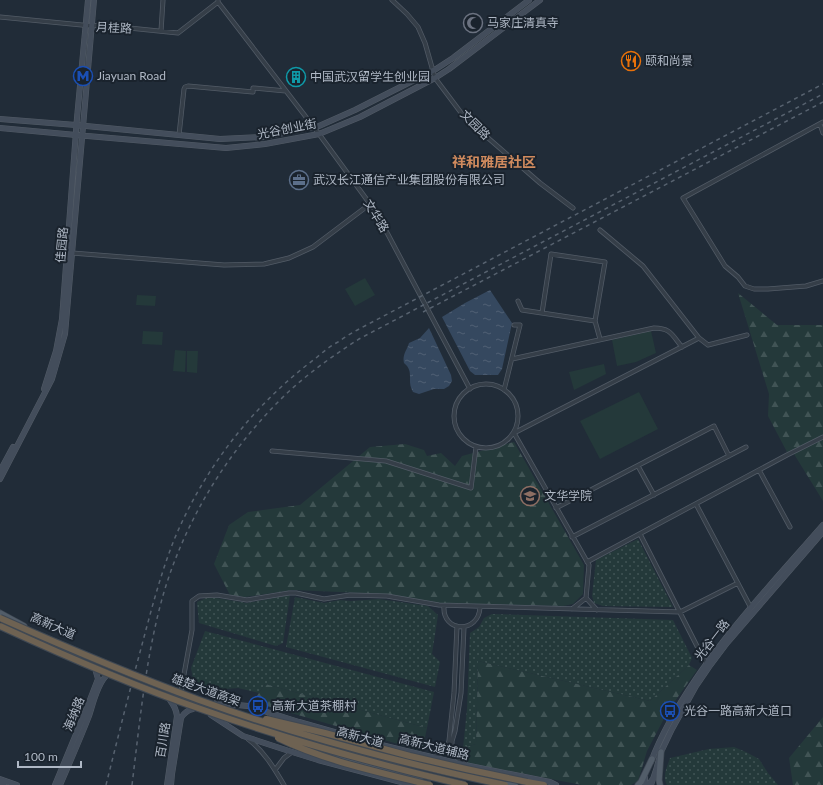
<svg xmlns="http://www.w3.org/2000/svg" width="823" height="785" font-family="Lato,'Noto Sans SC',sans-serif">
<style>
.grass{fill:url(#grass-dots)}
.forest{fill:url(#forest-firs)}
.pitch{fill:#24393a}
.water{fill:url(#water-ripples)}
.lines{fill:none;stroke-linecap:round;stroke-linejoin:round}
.street-casing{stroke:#525b66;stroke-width:5}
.secondary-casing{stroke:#525b66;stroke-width:6}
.primary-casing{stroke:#3e4752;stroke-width:7}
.highway-casing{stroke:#3f4853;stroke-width:8}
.street{stroke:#353e48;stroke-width:3.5}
.secondary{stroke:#434d5b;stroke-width:5}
.primary{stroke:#525d69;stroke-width:5.5}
.highway{stroke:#6e6252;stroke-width:6}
.rail{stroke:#57626f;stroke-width:1.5;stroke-dasharray:4 4;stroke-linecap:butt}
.highway-bridge-casing{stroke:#3f4853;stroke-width:8;stroke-linecap:butt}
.highway-bridge{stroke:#6e6252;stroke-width:6}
.labels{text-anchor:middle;stroke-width:4;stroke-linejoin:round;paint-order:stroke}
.poi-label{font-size:12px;fill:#afb8c5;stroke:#1a232d;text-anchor:start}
.street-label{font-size:12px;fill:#afb8c5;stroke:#1a232d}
.quarter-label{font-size:14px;font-weight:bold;fill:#d18b5e;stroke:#1a232d}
</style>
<defs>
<pattern id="grass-dots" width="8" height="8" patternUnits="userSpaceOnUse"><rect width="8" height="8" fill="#24393a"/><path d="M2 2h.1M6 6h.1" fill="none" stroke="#415455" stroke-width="1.8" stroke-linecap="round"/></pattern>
<pattern id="forest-firs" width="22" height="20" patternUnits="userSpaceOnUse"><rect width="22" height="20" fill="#24393a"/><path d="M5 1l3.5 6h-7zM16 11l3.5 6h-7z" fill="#415455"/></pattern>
<pattern id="water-ripples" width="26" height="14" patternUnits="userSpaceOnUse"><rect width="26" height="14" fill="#35485f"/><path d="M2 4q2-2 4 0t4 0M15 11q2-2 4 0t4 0" fill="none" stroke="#506074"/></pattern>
</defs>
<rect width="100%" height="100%" fill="#212c38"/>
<!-- grass -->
<path class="grass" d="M638,539L673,607L603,606L594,603L592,596L596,560Z
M290,595L283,643L276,646L199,623L197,602L206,598H216L247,603Z
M295,597L324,603L340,600L351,601L379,599L428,606L438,615L432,654L440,662L435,687L286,647Z
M492,614L673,620L692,658L689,665L650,701L478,661L476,744L463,748L467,709L470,633L479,627L484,618Z
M205,631L434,692L427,728L265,684L259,693L238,688L214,690L193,680L191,668Z
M734,747L746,752L759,759L768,773L778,785H667C662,777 667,767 670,758L709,749Z"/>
<!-- forest -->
<path class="forest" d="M738,293L777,325H823V501L794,454L787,452L768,416L769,394Z
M514,442L584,565L583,594L573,604L563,606L441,603L386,594L293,590L245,597L230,595L214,564L229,525L248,512L300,505L370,447L405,444L424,450L427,456L441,453L455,466L462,456Z
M478,661L650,701L689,665L697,670L668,711L647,751L638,781L631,785H582L467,763L462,757L463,748L476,744Z
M265,684L427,728L422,751L253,702Z
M823,717V785H793L789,758Z"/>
<!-- pitch -->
<path class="pitch" d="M365,278L375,295L355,306L345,289Z
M137,295L156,296L155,306L136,305Z
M143,331L163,332L162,345L142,344Z
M651,331L656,353L636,362L617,366L612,340Z
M175,350L186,351L185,372L173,371Z
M187,351H198L197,373L187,372Z
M604,364L606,374L574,390L569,372Z
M639,392L658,429L600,459L580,421Z"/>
<!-- water -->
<path class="water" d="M490,290L512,323L502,369L498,375H475L470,371L442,317L465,303Z
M429,328L451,375L452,381L449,386L444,389H434L419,394L413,392C406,380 415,372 404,363C402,355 407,350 409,343L420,338Z"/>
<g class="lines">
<!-- street casing -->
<g class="street-casing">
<path id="street" d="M218,0V2L319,134L370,204L375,210L470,389
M392,0L407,14L418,27L425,43L435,78L465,118L540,183L573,208
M0,17L92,26L100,25L178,33L218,2
M161,31L163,0
M823,122L683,198L725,266L738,277L745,286L754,289H768L806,286L823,281
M820,124L823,133
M179,135L184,89L185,87L188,86L253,92V88L286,91
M72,253L224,265L264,264L289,258L313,247L370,204
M518,301L522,310L595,321L600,339
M542,313L551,254L605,262L595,321
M699,338L708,345L747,335
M512,359L654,328C671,328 672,335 682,347
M454 416a32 32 0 1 1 64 0a32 32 0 1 1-64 0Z
M504,390L520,325H514
M272,451L386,461L471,488L476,447
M638,466L654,495
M759,470L790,527
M696,504L751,608
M556,508L714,426L729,456
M640,534L699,650
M572,537L746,447
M587,562L787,455L823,437
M444,606C442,633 479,634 480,607
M572,609L586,598
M597,610L586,598L589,565L514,433L699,338L643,266L600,230
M464,627L461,693L455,731L452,741V750L455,756L464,764
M701,653L706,663
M181,691L192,630V601L199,596L217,595L247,600L289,593H296L324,599L350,595L387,596L439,605L680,612L738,583
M248,739C264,751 274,768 284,785
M433,757C442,754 446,750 449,741L454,693L457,626
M275,770L284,758L292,752"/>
</g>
<!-- secondary casing -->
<g class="secondary-casing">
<path id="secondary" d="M0,119L76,125L220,139L263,137L319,126L355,110L436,69L453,58L529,0
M0,128L76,135L226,148L265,144L319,134L360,117L435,78L449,69L540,0
M44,389L56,351L62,319L77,118L88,0
M0,471L13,447
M0,479L52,379L65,334L94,0
M216,703L248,706L299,722L373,743L465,765L550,782L556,785
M211,715L243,736L289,751L318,760L412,785
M651,762C656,748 663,734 670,721C710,648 769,587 823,525
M645,777V783L647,784H649L652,780
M0,779L17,785
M0,784L4,785
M55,785L86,710L98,679L96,672
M60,785C70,762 80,739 89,716C93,704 97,685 106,676
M167,785L177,716C176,709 174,706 170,700
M171,785L172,774L181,718C184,713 187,710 193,709
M651,785L656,770L661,752L672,729L696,686L709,667L727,643L823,532"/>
</g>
<!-- primary casing -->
<g class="primary-casing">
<path id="primary" d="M0,613L24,626
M302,745L342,757L421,777
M393,753L409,761
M500,782L515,785
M638,785L641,782L652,759
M660,785L659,780L661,752"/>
</g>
<!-- highway casing -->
<g class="highway-casing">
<path id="highway" d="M527,782L544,785"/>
</g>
<!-- street -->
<use href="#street" class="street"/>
<!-- secondary -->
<use href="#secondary" class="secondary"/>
<!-- primary -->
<use href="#primary" class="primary"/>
<!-- highway -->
<use href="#highway" class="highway"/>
<!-- rail -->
<path class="rail" d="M423,312L823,102
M106,785C118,737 130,689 143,641C152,607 161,573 174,540C204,468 254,404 316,358C323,352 330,346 338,342C345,337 353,332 361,328L823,84
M132,785C140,720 146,654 164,592C186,519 227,453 280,400C304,376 331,357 359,339L823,94"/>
<!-- highway-bridge casing -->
<g class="highway-bridge-casing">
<path id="highway-bridge" d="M0,618C65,647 131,675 199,700C298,736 401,763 505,785
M0,626C65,656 131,685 198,708C285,739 375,764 465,785
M266,719L325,733L410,756L466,769L527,782
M278,738C325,761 379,772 430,785"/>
</g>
<!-- highway-bridge -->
<use href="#highway-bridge" class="highway-bridge"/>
</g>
<!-- icons -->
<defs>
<g id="mosque-ring" transform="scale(1)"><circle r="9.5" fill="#1a232d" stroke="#6b7280" stroke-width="1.5"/><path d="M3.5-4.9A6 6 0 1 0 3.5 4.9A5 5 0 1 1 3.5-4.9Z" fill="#6b7280"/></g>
<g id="restaurant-ring" transform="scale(1)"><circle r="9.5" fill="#1a232d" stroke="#e8710a" stroke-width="1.5"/><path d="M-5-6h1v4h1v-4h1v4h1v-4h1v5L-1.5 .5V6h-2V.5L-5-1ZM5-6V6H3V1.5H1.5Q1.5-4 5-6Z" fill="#e8710a"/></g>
<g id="metro-ring" transform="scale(1)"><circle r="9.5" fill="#1a232d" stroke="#1a4fb4" stroke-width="1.5"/><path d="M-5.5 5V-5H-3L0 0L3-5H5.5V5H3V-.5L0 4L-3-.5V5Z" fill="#1a4fb4"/></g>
<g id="building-ring" transform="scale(1)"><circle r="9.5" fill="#1a232d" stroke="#0f9aa8" stroke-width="1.5"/><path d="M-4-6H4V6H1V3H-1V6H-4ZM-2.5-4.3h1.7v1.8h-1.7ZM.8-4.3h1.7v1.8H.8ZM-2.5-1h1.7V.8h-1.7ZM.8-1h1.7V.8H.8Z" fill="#0f9aa8"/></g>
<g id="office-ring" transform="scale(1)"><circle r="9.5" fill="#1a232d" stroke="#5c6f8a" stroke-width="1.5"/><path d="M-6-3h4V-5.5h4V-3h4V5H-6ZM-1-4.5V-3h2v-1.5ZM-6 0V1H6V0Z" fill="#5c6f8a"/></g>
<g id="university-ring" transform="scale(1)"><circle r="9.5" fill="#1a232d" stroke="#8d6e63" stroke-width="1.5"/><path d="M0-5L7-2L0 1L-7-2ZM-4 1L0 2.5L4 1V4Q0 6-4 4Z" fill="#8d6e63"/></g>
<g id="bus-ring" transform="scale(1)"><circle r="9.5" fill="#1a232d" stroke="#1a4fb4" stroke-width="1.5"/><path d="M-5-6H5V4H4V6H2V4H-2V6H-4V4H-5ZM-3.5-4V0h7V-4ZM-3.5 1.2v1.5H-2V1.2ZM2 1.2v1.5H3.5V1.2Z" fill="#1a4fb4"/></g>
</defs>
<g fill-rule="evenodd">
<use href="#mosque-ring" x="473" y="23"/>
<use href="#restaurant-ring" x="631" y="61"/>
<use href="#metro-ring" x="83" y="76"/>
<use href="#building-ring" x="296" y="77"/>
<use href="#office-ring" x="299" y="180"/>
<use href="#university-ring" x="530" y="496"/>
<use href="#bus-ring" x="258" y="706"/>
<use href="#bus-ring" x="670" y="711"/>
</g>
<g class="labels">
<!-- poi labels -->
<g class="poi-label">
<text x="487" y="27">马家庄清真寺</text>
<text x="645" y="65">颐和尚景</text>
<text x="97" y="80">Jiayuan Road</text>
<text x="310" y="81">中国武汉留学生创业园</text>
<text x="313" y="184">武汉长江通信产业集团股份有限公司</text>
<text x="544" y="500">文华学院</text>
<text x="272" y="710">高新大道茶棚村</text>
<text x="684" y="715">光谷一路高新大道口</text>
</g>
<!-- street labels -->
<g class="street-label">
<text transform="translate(114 28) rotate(3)" y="4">月桂路</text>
<text transform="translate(475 125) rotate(45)" y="4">文园路</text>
<text transform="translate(287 129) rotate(-11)" y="4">光谷创业街</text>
<text transform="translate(376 216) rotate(58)" y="4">文华路</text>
<text transform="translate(62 245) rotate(-85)" y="4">佳园路</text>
<text transform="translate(53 626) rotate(24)" y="4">高新大道</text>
<text transform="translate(712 640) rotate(-52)" y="4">光谷一路</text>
<text transform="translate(206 690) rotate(20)" y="4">雄楚大道高架</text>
<text transform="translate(74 714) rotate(-68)" y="4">海纳路</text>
<text transform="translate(360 737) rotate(15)" y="4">高新大道</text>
<text transform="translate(163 740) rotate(-81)" y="4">百川路</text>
<text transform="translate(434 747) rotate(14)" y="4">高新大道辅路</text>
</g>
<!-- quarter labels -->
<g class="quarter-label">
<text x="494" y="167">祥和雅居社区</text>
</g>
</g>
<!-- scale -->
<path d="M18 761v6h63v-6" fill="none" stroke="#afb8c5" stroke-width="2"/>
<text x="24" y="761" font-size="12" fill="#afb8c5" stroke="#1a232d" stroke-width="3" paint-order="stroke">100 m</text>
</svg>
